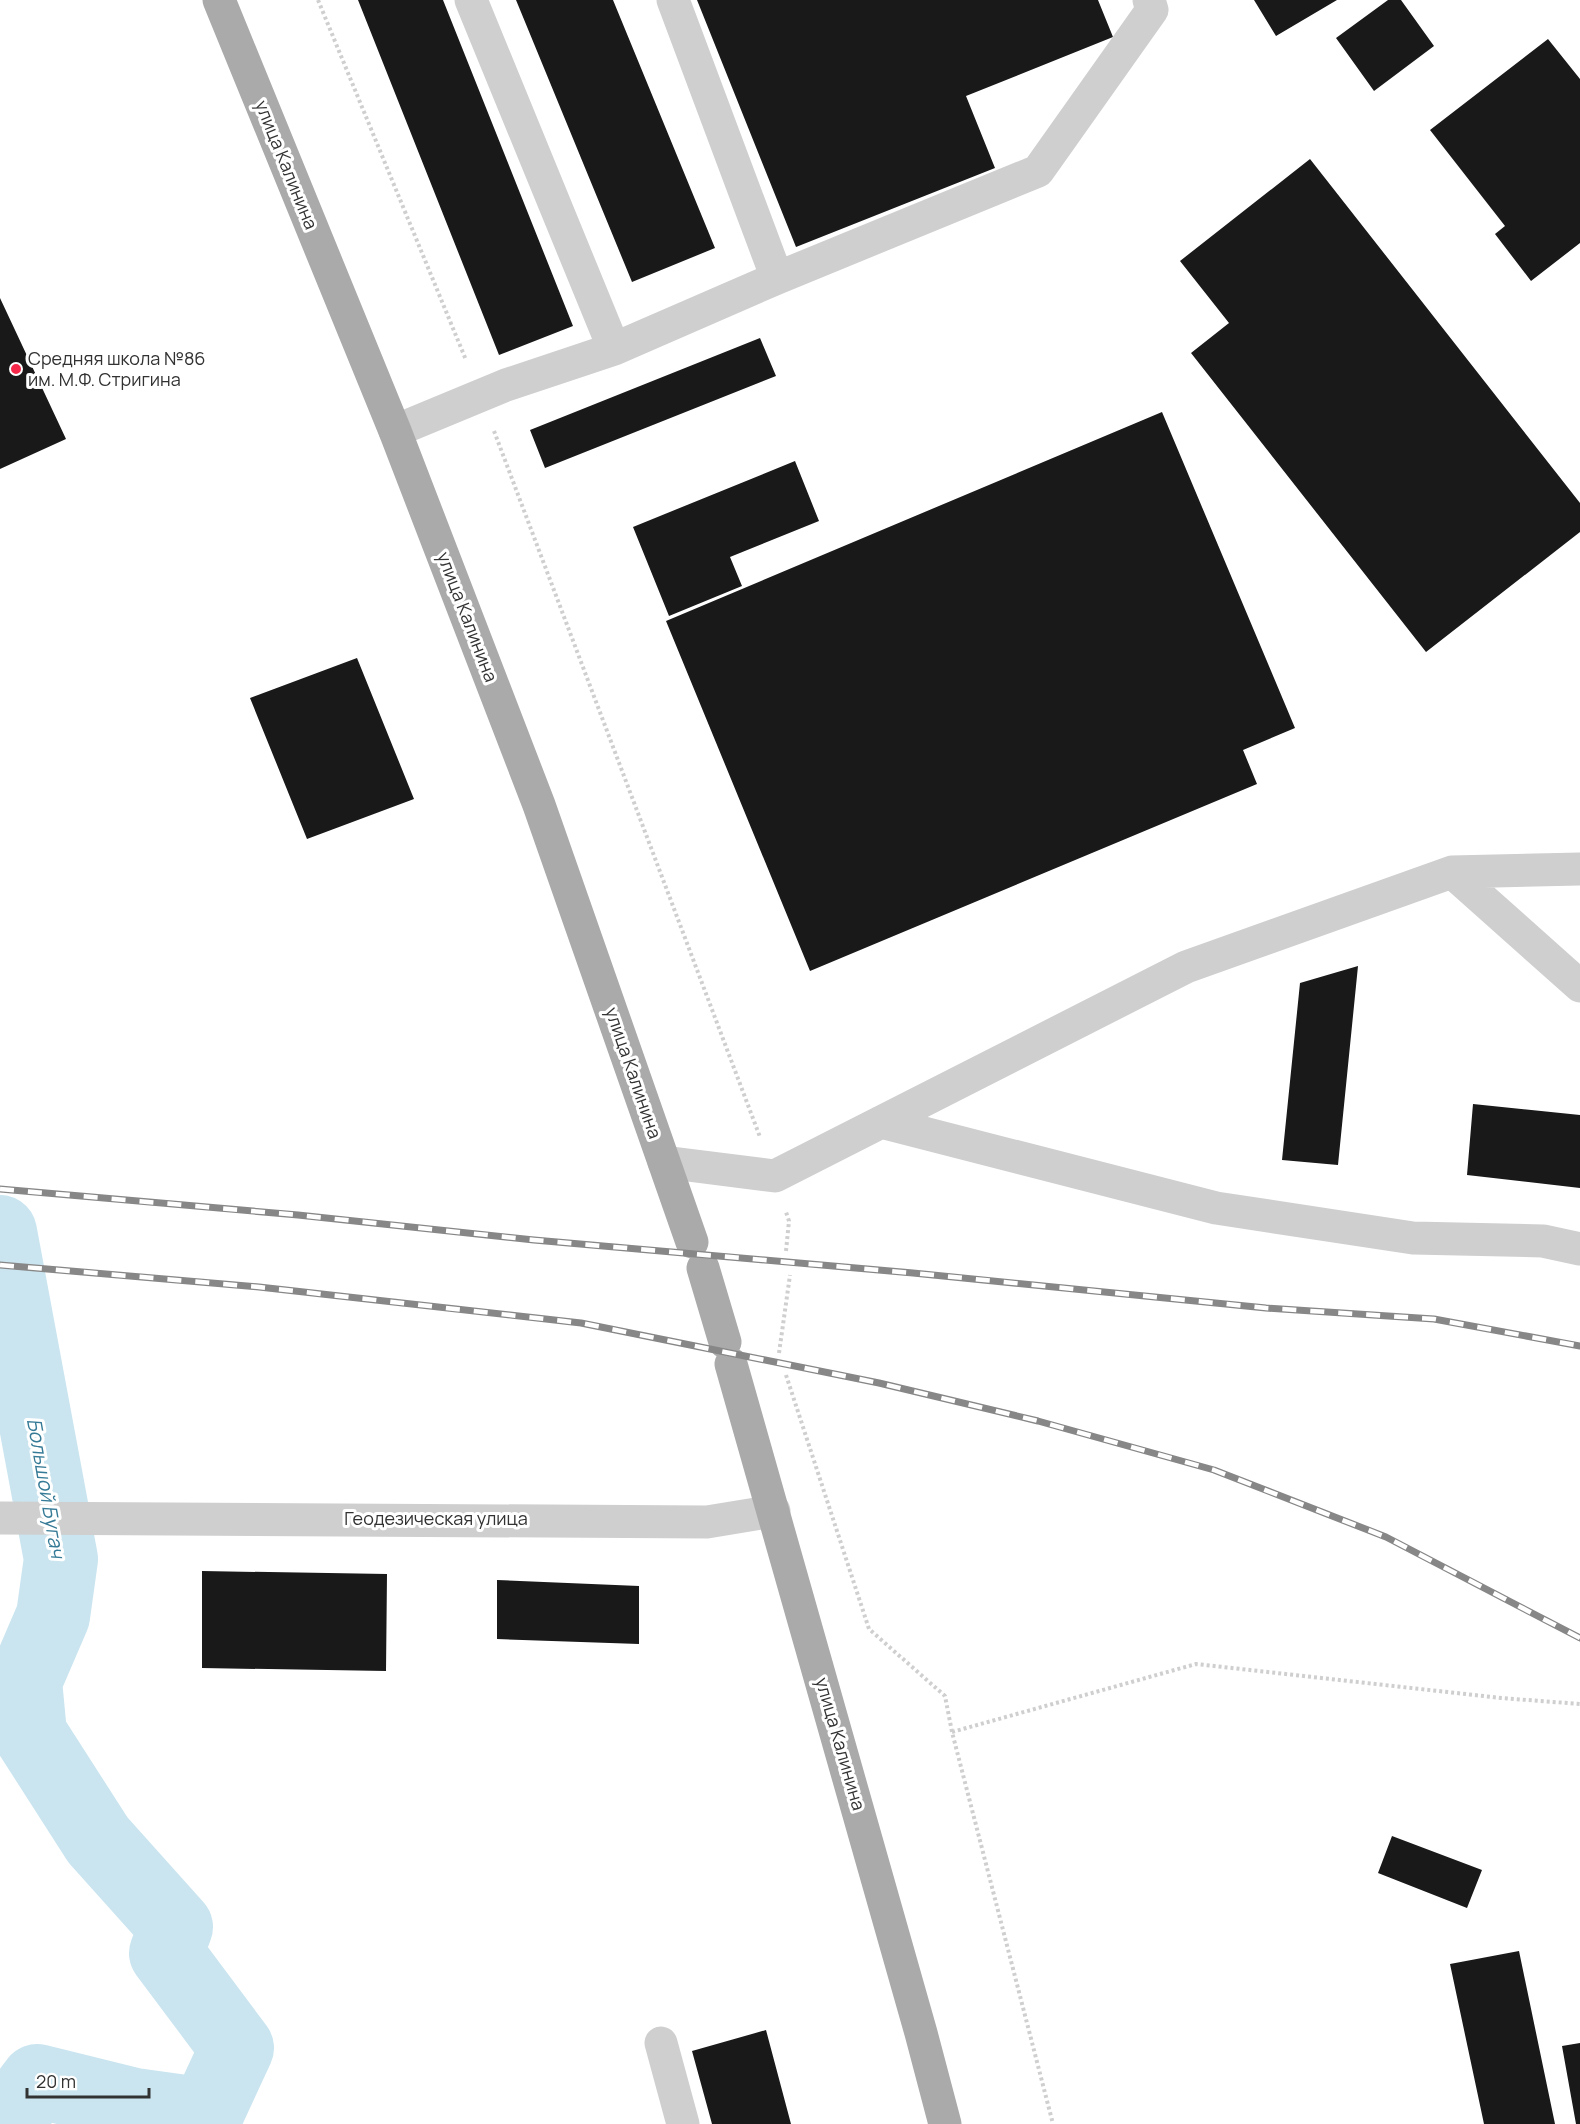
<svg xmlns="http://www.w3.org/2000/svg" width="1580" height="2124" font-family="Manrope,sans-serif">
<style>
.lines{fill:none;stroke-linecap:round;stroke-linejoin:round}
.river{stroke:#cae5f0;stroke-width:74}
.building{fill:#191919}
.path{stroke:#cfcfcf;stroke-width:4;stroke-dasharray:3 3;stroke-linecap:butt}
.minor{stroke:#cfcfcf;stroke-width:33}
.major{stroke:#aaa;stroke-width:33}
.rail-casing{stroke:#878787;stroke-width:7}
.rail{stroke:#fff;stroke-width:4.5;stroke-dasharray:14;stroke-linecap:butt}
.poi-dot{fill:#f5284a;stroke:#fff;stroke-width:2}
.labels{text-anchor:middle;stroke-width:6;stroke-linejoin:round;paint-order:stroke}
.street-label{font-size:18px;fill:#323232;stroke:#fff}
.poi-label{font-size:18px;fill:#323232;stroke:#fff;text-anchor:start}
.water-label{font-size:20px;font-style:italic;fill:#357a96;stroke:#fff}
</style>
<rect width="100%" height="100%" fill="#fff"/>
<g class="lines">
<!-- river -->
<path class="river" d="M0,1232L61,1559L53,1616L25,1681L30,1734L98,1840L176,1927L166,1953L237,2048L206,2115L134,2105L37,2081L5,2124"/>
</g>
<!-- building -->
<path class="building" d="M358,0H443L573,326L499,355Z
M516,0H613L715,248L632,282Z
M697,0H1098L1113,37L966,96L995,168L796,247Z
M1254,0H1337L1276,36Z
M1388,0H1401L1434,46L1374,91L1336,38Z
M1548,39L1580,79V243L1531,281L1495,234L1505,226L1430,130Z
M1310,159L1580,503V532L1426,652L1191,353L1229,323L1180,261Z
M0,298L66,439L0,469Z
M760,338L776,376L545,468L530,430Z
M1162,412L1295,728L1243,750L1257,784L810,971L666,621Z
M795,461L819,521L730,557L742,586L669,616L633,527Z
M357,658L414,799L307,839L250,698Z
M1358,966L1338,1165L1282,1160L1300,983Z
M1473,1104L1580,1115V1188L1467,1175Z
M202,1571L387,1574L386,1671L202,1668Z
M497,1580L639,1586V1644L497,1639Z
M1392,1836L1482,1870L1467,1908L1378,1873Z
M1519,1951L1555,2124H1484L1450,1964Z
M766,2030L791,2124H712L692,2051Z
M1580,2043V2124H1576L1562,2046Z"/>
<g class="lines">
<!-- path -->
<path class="path" d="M318,0L466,360
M494,431L760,1137
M786,1251L789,1221L786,1212
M779,1353L790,1275
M786,1375L869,1629L945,1696L952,1732L1053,2124
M952,1732L1196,1664L1501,1698L1580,1704"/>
<!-- minor -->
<path class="minor" d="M471,0L614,349
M673,0L777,278
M395,431L506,385L614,349L777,278L1038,171L1152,10L1149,0
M1452,872L1580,986
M881,1122L1216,1208L1413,1238L1543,1241L1580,1249
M664,1162L775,1176L1186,967L1452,872L1580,869
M0,1518L707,1522L774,1511
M661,2043L683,2124"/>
<!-- major -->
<path class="major" d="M219,0L395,431L539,805L692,1242
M703,1268L725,1342
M731,1364L921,2033L945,2124"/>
<!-- rail casing -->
<g class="rail-casing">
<path id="rail" d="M0,1189L298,1215L534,1240L913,1273L1266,1308L1434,1319L1580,1346
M0,1265L259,1287L581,1323L879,1383L1038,1421L1214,1470L1386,1537L1580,1638"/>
</g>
<!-- rail -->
<use href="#rail" class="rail"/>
</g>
<!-- markers -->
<circle class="poi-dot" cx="16" cy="369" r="6"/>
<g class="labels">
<!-- street labels -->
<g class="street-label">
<text transform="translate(286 165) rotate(68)" y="6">улица Калинина</text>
<text transform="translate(467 617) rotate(69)" y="6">улица Калинина</text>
<text transform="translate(633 1073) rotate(71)" y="6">улица Калинина</text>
<text x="436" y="1525">Геодезическая улица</text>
<text transform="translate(840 1744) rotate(74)" y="6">улица Калинина</text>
</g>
<!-- poi labels -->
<g class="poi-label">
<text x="28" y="365">Средняя школа №86<tspan x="28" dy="21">им. М.Ф. Стригина</tspan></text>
</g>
<!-- water labels -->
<g class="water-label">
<text transform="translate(46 1488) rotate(80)" y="7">Большой Бугач</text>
</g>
</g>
<!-- scale -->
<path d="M27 2088v9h122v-9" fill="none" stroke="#323232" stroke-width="3"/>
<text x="36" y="2088" font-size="18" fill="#323232" stroke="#ffffff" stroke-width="4.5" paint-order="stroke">20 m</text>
</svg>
